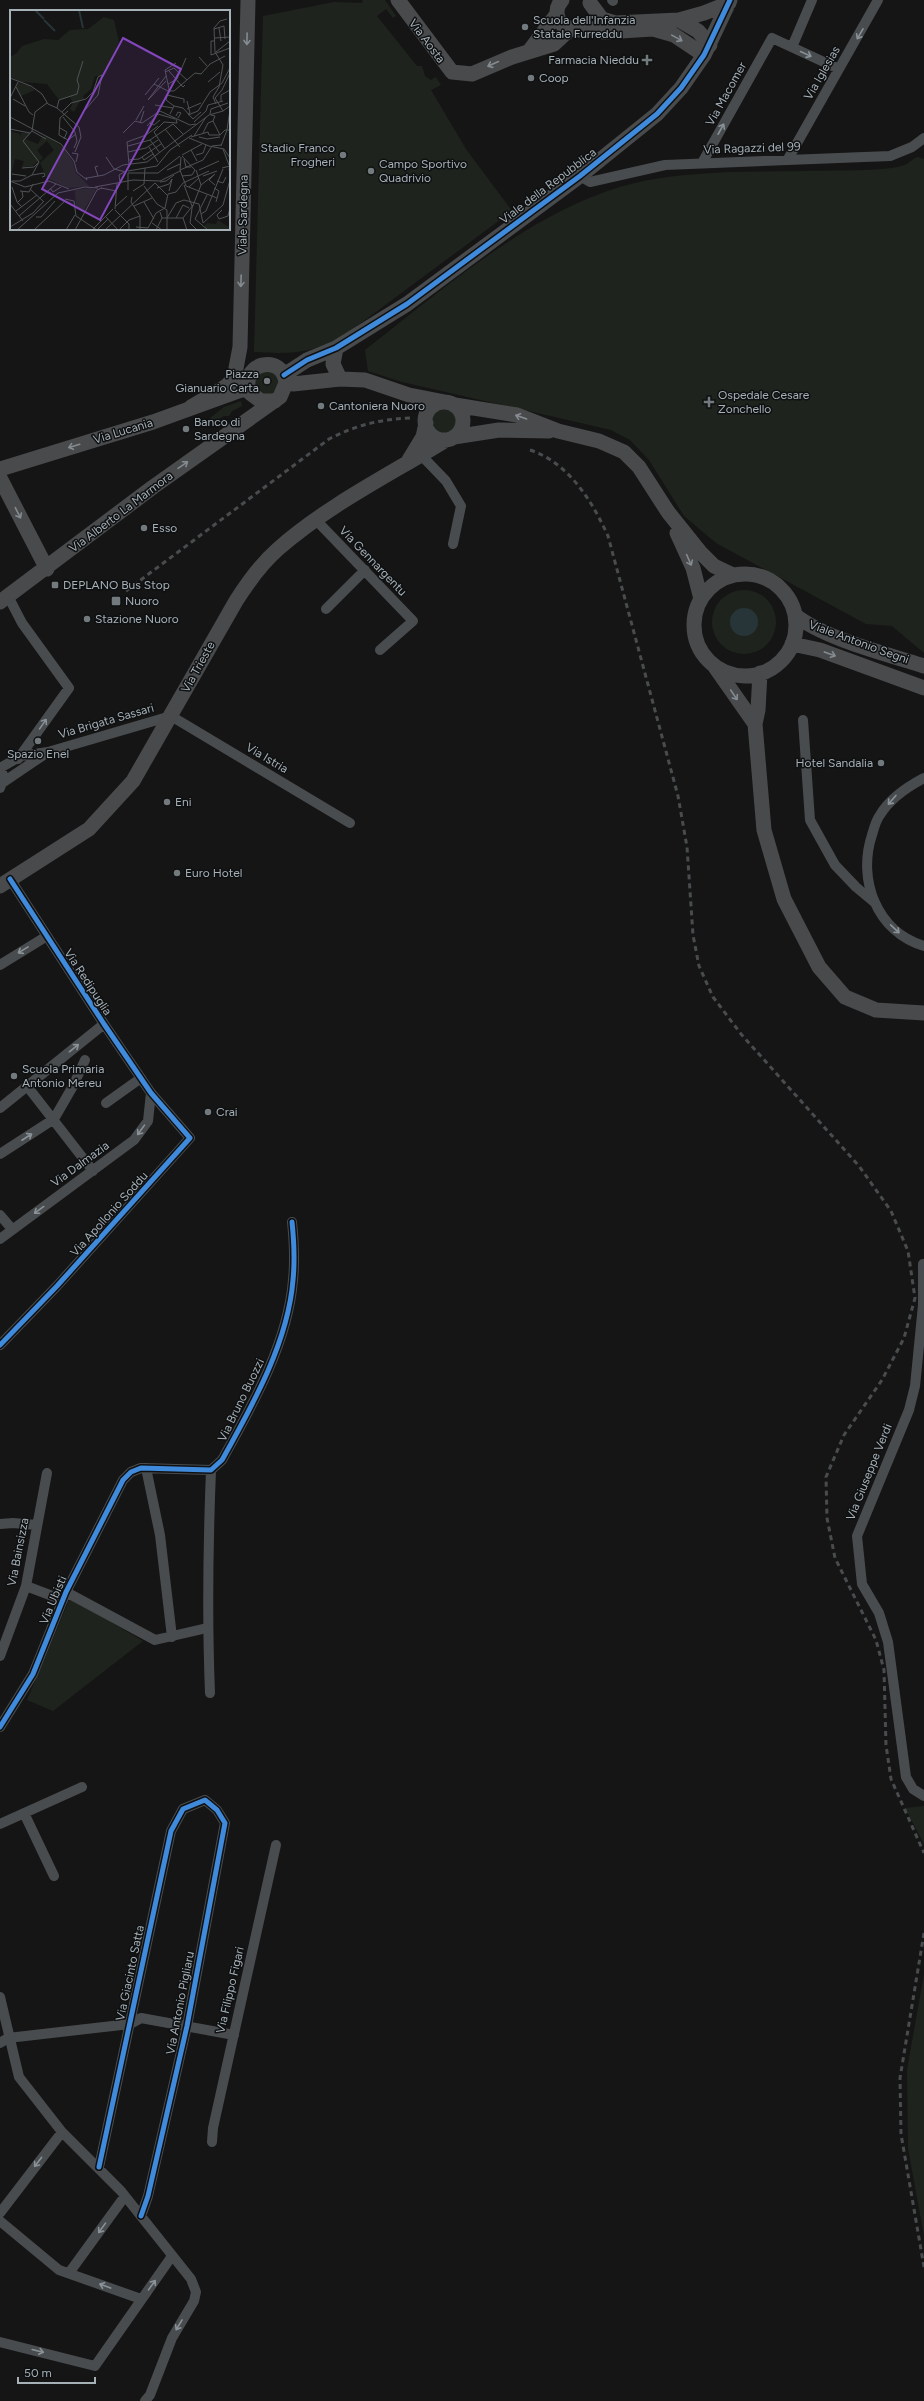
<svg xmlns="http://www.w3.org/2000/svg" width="924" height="2401" font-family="Figtree,sans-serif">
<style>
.green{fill:#1e241d}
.water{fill:#273538}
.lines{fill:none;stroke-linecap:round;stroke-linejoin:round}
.street{stroke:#494c4e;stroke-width:10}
.secondary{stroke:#484a4c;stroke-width:15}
.rail{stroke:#494c4e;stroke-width:3;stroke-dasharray:5 4;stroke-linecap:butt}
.cycleway-casing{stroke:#0f1011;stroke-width:8}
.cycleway{stroke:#408adc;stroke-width:5}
.oneway{stroke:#899298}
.oneway2{stroke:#848c92}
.poi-dot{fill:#737a7e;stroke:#0f1011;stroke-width:1.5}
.labels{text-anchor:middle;stroke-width:3;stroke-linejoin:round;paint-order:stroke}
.poi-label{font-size:12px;fill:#a5b0b7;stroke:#0f1011;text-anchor:start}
.street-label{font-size:12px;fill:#a5b0b7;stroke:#0f1011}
.inset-river{fill:none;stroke:#273538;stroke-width:2}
.inset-road{fill:none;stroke:#4f5356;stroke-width:1}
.view{fill:#8346bd;fill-opacity:0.15;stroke:#8346bd;stroke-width:2}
.inset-edge{fill:none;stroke:#a5b0b7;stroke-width:2}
</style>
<rect width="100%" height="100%" fill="#151515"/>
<!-- green -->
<path class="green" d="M363,0H385L396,16L393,18L386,9L377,16L417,66H422L425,76L431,80L436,77L441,85L431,90L466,149L512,211L342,337C308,354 291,354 254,352L263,16L334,2L362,3Z
M917,157L924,159V653L892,626L866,624L716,543L684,516L649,460L630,440L611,430L402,382L368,371L365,350C442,290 527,215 620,187C676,170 750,172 808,171C829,170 887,172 905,165C909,163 913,159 917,157Z
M255 383a12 12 0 1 1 24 0a12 12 0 1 1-24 0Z
M241,401L242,406L232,411L229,416H224L214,422L210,421V418L224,407Z
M432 421a13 13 0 1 1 26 0a13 13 0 1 1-26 0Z
M712 622a32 32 0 1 1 64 0a32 32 0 1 1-64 0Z
M70,1598L143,1641L53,1711L27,1700Z
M924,1806V1844L905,1808Z
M924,1974V2236L908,2148L907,2070Z"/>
<!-- water -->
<path class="water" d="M730 622a14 14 0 1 1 28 0a14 14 0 1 1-28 0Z"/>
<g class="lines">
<!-- street -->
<path class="street" d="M612,0L613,1
M792,47L812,0
M788,159L878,0
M702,163L772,38L839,69
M580,176L590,182L665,165L890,156L912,147L924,138
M421,455L446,481L461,506L453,544
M315,519L413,621L380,650
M8,596L22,623L69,688L18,759
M326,609L365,570
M803,720L810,820L835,865L856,887L874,902
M924,778C907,787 890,798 880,815C876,820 874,828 872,835C857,880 877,932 924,946
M2,783L45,754
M0,788L4,777L0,768L21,756L48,752L171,716L350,823
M0,965L47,936
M27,1086L93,1171
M106,1103L141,1078
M0,1108L104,1024
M0,1154L54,1119L73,1086L85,1060
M0,1215L12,1229
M0,1239L134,1140L148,1121L151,1093
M923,1264V1305L915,1386L909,1410L857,1536L862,1584L879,1613L888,1642L906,1777L913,1789L924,1796
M0,1345L57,1286L190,1138L151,1093L104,1024L10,879
M146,1468L160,1535L172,1637
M0,1524L13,1523L37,1525
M26,1586L63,1600
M66,1592L155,1640L207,1628
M0,1656L26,1586L47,1473
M210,1693C207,1619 208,1545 211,1470
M0,1727L33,1674L66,1592L123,1480L131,1472L141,1468L211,1470L222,1460C252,1406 288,1343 293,1280C295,1260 294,1241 292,1222
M24,1813L54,1876
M0,1824L82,1787
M0,1997L19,2077L62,2132L121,2191L191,2279L196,2292L194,2301L172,2338L150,2395L145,2401
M0,2043L8,2038L130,2024L141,2018L234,2035
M212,2142L213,2128L276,1845
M99,2167L171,1831L183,1809L205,1800L217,1810L225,1823L187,2026L148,2196L141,2216
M0,2213L62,2132
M0,2221L59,2270L141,2299
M69,2273L125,2196
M0,2342L95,2366L172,2256"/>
<!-- secondary -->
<path class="secondary" d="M398,0L452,72L472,74L512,57L554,44L569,30
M562,0C554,9 556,20 565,27L579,30
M590,3L602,19L615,23L679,20L704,13L729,3
M679,20L698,31L710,45
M585,27L604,32L653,29L674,35L704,55
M530,50L557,14
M336,348L333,364L340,379
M284,375L307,360L336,348L407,304L580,176L657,114L681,88L704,55L730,0
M286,380L293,384L340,379L365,380L409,395L445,402
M425 421a19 19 0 1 1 38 0a19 19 0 1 1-38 0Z
M455,405L517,415L558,431L599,441L624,452L639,467L668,512L700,552L714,566L733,575
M191,407L225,387L234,379L240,347L248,0
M454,437L499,430L549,431
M409,460L423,437L426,423
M0,469L153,422L244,389L248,384
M0,478L47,569
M677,533L693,568L701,599
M694 625a51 51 0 1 1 102 0a51 51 0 1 1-102 0Z
M0,602L153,487L280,397L286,383C283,352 238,363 250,393L261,401H275
M795,615C825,639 887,654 924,666
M792,644L820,650L924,688
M715,667L755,724
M760,673L758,710L755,724L764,830L784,899L819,967L845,997L876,1010L924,1013
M0,886L89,829L133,781L236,601C248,582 261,564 278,549C328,505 389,475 446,440"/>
<!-- rail -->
<path class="rail" d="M530,450C569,463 592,501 608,536L678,796L687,847L693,935L699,966L713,997L741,1034L859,1166L891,1211L908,1251L915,1298L904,1338L882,1380L844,1435L826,1477L827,1518L835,1558L876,1640L884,1670L886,1745L891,1779L924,1853
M126,591L329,439C356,425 381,419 412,418
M924,1933L900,2078L901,2134L924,2267"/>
<!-- cycleway casing -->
<g class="cycleway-casing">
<path id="cycleway" d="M284,375L307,360L336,348L407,304L580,176L657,114L681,88L704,55L730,0
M0,1345L57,1286L190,1138L151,1093L104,1024L10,879
M0,1727L33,1674L66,1592L123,1480L131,1472L141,1468L211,1470L222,1460C252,1406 288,1343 293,1280C295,1260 294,1241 292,1222
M99,2167L171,1831L183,1809L205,1800L217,1810L225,1823L187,2026L148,2196L141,2216"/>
</g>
<!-- cycleway -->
<use href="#cycleway" class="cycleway"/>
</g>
<!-- one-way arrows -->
<defs><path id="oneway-shaft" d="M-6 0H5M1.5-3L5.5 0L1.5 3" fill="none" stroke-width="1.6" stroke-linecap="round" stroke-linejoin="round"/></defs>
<g class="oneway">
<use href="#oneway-shaft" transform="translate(860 34) rotate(120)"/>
<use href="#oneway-shaft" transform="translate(806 54) rotate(25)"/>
<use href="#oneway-shaft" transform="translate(721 129) rotate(-61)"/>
<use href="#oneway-shaft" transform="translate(43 724) rotate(-55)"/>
<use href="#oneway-shaft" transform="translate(892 800) rotate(131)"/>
<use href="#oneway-shaft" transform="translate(895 929) rotate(43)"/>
<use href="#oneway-shaft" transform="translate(23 950) rotate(148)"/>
<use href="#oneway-shaft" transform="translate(74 1048) rotate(-39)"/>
<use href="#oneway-shaft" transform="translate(141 1130) rotate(126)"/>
<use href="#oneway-shaft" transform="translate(27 1137) rotate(-33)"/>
<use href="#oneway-shaft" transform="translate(39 1210) rotate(144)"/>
<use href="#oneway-shaft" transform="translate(38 2162) rotate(128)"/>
<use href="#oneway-shaft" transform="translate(102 2228) rotate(126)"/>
<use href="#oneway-shaft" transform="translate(152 2285) rotate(-54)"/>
<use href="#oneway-shaft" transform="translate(105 2286) rotate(-160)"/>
<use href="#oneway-shaft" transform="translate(179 2325) rotate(121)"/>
<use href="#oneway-shaft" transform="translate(38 2351) rotate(14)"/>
</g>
<g class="oneway2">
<use href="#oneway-shaft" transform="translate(677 38) rotate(29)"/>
<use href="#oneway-shaft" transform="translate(247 39) rotate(91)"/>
<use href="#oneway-shaft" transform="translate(493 64) rotate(156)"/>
<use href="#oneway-shaft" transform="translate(241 281) rotate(92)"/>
<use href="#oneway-shaft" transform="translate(521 417) rotate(-161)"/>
<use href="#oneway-shaft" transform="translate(74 446) rotate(163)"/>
<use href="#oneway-shaft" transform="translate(183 465) rotate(-35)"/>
<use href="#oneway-shaft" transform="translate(18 513) rotate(63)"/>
<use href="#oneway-shaft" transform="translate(689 560) rotate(66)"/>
<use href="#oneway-shaft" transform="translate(830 654) rotate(20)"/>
<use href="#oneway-shaft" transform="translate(734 695) rotate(56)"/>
</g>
<!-- markers -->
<g class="poi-dot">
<circle cx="525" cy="27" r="4"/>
<path d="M645 54h4v4h4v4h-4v4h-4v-4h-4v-4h4z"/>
<circle cx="531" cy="78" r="4"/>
<circle cx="343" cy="155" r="4"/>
<circle cx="371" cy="171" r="4"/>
<circle cx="267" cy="381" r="4"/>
<path d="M707 396h4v4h4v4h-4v4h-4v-4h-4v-4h4z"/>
<circle cx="321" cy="406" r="4"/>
<circle cx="186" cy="429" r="4"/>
<circle cx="144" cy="528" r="4"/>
<rect x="51" y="581" width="8" height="8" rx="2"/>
<rect x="111" y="596" width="10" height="10" rx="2"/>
<circle cx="87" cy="619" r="4"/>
<circle cx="38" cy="741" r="4"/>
<circle cx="881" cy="763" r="4"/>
<circle cx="167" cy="802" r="4"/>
<circle cx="177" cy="873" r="4"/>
<circle cx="14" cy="1076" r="4"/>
<circle cx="208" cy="1112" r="4"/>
</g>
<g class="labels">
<!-- poi labels -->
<g class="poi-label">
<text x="533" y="24">Scuola dell'Infanzia<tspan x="533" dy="14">Statale Furreddu</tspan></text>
<text x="639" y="64" text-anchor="end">Farmacia Nieddu</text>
<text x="539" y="82">Coop</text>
<text x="335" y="152" text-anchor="end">Stadio Franco<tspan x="335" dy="14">Frogheri</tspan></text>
<text x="379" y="168">Campo Sportivo<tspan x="379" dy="14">Quadrivio</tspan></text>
<text x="259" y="378" text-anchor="end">Piazza<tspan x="259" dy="14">Gianuario Carta</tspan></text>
<text x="718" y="399">Ospedale Cesare<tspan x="718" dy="14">Zonchello</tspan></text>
<text x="329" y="410">Cantoniera Nuoro</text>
<text x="194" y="426">Banco di<tspan x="194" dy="14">Sardegna</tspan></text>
<text x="152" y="532">Esso</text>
<text x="63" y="589">DEPLANO Bus Stop</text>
<text x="125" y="605">Nuoro</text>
<text x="95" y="623">Stazione Nuoro</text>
<text x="38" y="758" text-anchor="middle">Spazio Enel</text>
<text x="873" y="767" text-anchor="end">Hotel Sandalia</text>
<text x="175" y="806">Eni</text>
<text x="185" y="877">Euro Hotel</text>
<text x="22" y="1073">Scuola Primaria<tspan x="22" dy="14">Antonio Mereu</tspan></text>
<text x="216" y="1116">Crai</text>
</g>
<!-- street labels -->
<g class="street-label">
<text transform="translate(427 41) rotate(53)" y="4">Via Aosta</text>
<text transform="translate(822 73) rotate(-60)" y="4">Via Iglesias</text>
<text transform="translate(726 94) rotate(-61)" y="4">Via Macomer</text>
<text transform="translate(752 148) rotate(-2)" y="4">Via Ragazzi del 99</text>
<text transform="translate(548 186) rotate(-37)" y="4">Viale della Repubblica</text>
<text transform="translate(243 215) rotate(-89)" y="4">Viale Sardegna</text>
<text transform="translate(123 431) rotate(-17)" y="4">Via Lucania</text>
<text transform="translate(121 512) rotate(-37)" y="4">Via Alberto La Marmora</text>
<text transform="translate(373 561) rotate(46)" y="4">Via Gennargentu</text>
<text transform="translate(859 642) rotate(20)" y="4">Viale Antonio Segni</text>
<text transform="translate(198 667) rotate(-61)" y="4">Via Trieste</text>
<text transform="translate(106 721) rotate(-16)" y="4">Via Brigata Sassari</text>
<text transform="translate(267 758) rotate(31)" y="4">Via Istria</text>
<text transform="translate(88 982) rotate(57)" y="4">Via Redipuglia</text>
<text transform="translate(80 1164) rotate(-36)" y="4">Via Dalmazia</text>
<text transform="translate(109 1214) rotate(-48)" y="4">Via Apollonio Soddu</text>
<text transform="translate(241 1400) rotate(-64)" y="4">Via Bruno Buozzi</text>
<text transform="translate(869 1472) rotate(-68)" y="4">Via Giuseppe Verdi</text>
<text transform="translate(18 1552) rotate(-79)" y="4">Via Bainsizza</text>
<text transform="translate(53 1600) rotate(-67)" y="4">Via Ubisti</text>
<text transform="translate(130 1973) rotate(-78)" y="4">Via Giacinto Satta</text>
<text transform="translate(230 1990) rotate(-77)" y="4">Via Filippo Figari</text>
<text transform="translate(180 2003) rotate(-79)" y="4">Via Antonio Pigliaru</text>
</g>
</g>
<!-- overview -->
<g transform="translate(10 10)">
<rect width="220" height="220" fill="#151515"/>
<path d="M94,7L104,10L109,32L94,66H85L81,79L73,86L74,89L70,91L64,102L60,99L63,93L60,87L49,90L37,74L12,72L0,67V47L7,43L12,36L34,29L48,30L60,20L78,19ZM8,73L18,75L25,80L11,86L6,77ZM0,121L10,124L11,127V123H21L15,129L28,134L32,127L37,126L54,138L63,152L66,163L79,176L58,178L37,168L30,153L44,140L37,131L27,140L33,148L22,156L12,157L14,151L5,149L0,170ZM80,178L86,180L74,200L66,198L65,180ZM208,210L220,218V220H198L194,217L197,213L206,214Z" fill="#1e241d"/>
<path class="inset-river" d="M25,0L34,9M69,0L73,18M34,10L45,21"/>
<path class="inset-road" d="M209,18L211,31M204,19L214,16L215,29M205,28L220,27M205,31H201V45L220,38M206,42L220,31M189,47L197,56M159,61L171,75L173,77L175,75M155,62L164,58L177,70M0,68L21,76L32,84L38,94L47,98L69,117L71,127L65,142M198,72L210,62M144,74L158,81H164L185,63L191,64L200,54L215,46M158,74L167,69L176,48M6,77L19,102L23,105M135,85L149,68M157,85L174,89V93M0,88L8,72M3,89L15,96M138,90L156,66M138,90L156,71M177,91L180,103L178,104M211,91V85L220,80M206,94L203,87L209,77L213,55L205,42L204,18L210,11L217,9M145,95L163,98M164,96L173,98L183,109L191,102M47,98L49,90L67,84L69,76L67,70L73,51M177,99L191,93M58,101L50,108L49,125L58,130L66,124M213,101L205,88L212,80L220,63M52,102L61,93L76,89L83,82L88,67L92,65L88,85L75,100M160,104L164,96L156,90L159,79L155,60L166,53M200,104L201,99L218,93M178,105L188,101L200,82L212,73L220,58M201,105L205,106L203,111L210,125M166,106L168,102L171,103L168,108M0,107L51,134L64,151L67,162L77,170L76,167M53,107L65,122L67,131L64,138M126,110L134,96M184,112L196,101L198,95L213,91M130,113L134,101M139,113L144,115L150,110M137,116L148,104L165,109M50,118L57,122L54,129M0,119L20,123M155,119L170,137M22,121L36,129M113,123L125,111L132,113L150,101L180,115L186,114M193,123L198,113L203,111M210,125L215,120H220M184,126L196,107M181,127L198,122L199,125H210M189,127L197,129L210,127M179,128L199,136L214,139L220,148M140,130L150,143M118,136L140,130L163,114L173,124M211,136L217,120L220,100M139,137L148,152M155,139L144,122L154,112L167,113L166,109M213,139L219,155M181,140L187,151M118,142L136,138L148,130M62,143L68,144L66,152M172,145L192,134M186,145L193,143L196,135M172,146L185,160M96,147L104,159L116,162M132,147L134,150L143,144M171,147L170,160L176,176L207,188M174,149L176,157H181M119,150L129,149L151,134M29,152L13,131L22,121L25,102L37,93M119,154L117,132L136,125L148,116M12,158L24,157L28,153M212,158L220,156L219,160M157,160L170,154M170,160L193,150L202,136L211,135M186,160L191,175M189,160L209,151M118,161L147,156L160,140L182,125M118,163H148L170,146M118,163V180M2,164L16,166M22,165L34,163L35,166L32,167M204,165L199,170L205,175M88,166L85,157L88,156M172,166L182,165L185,160M193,166L207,161M77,168L94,165L113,155L137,152L199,105L213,101L220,96M0,171L15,177L39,171L59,179M2,171H10L22,165L29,152M207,171L213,173L216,167M110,172L109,165L114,162M150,172L156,171L164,165M145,173L157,185M174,175L182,196M134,176L147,194L157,200V220M2,177L7,192L12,197M85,177L123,170L150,171L170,161M179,177L189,168M40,178L43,182L51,177M91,178L106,181M147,178L159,174L162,169M204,178L209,181L206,192M20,179L34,192M10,181L19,182L23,174M123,181L134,174L135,158M159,181L162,169M197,185L185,209L198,220M122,187L121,192L130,206V220M55,189L64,191L66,206L87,220M134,192L144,209M7,193L13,187L12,181M0,194L13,211M213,195L220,170M106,196L117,186M124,196L142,188M105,199L107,173M105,200L119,214V220M212,200L207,205L209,209L218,206L220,198M6,201L27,185M191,204L196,201L213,159M9,206L46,174M26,207H31L45,191M96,207L108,220M152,208H173M157,208L166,193L174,190L189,194L193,213L213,195M166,208L173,195L179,198M142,213L152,220M0,217L23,203L34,191M126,217L138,218L146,203L155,198L158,184L166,182L173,173L199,161M7,220L48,183L75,177L88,178M24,220L55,191M56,220L65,205M65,220L87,180L92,178M82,220L103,199M87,220L98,209M95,220L145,173M109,220L119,210L130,206M146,220L152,208L150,202M177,220L173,208L183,195M187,220L180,213L182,198L191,175L205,164"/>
<path class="view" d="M113,28L171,59L90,210L32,179Z"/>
<rect width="220" height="220" class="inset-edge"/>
</g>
<!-- scale -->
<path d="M18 2377v6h77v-6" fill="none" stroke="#a5b0b7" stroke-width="2"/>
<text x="24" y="2377" font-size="12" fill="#a5b0b7" stroke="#0f1011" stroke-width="3" paint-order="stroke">50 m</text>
</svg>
